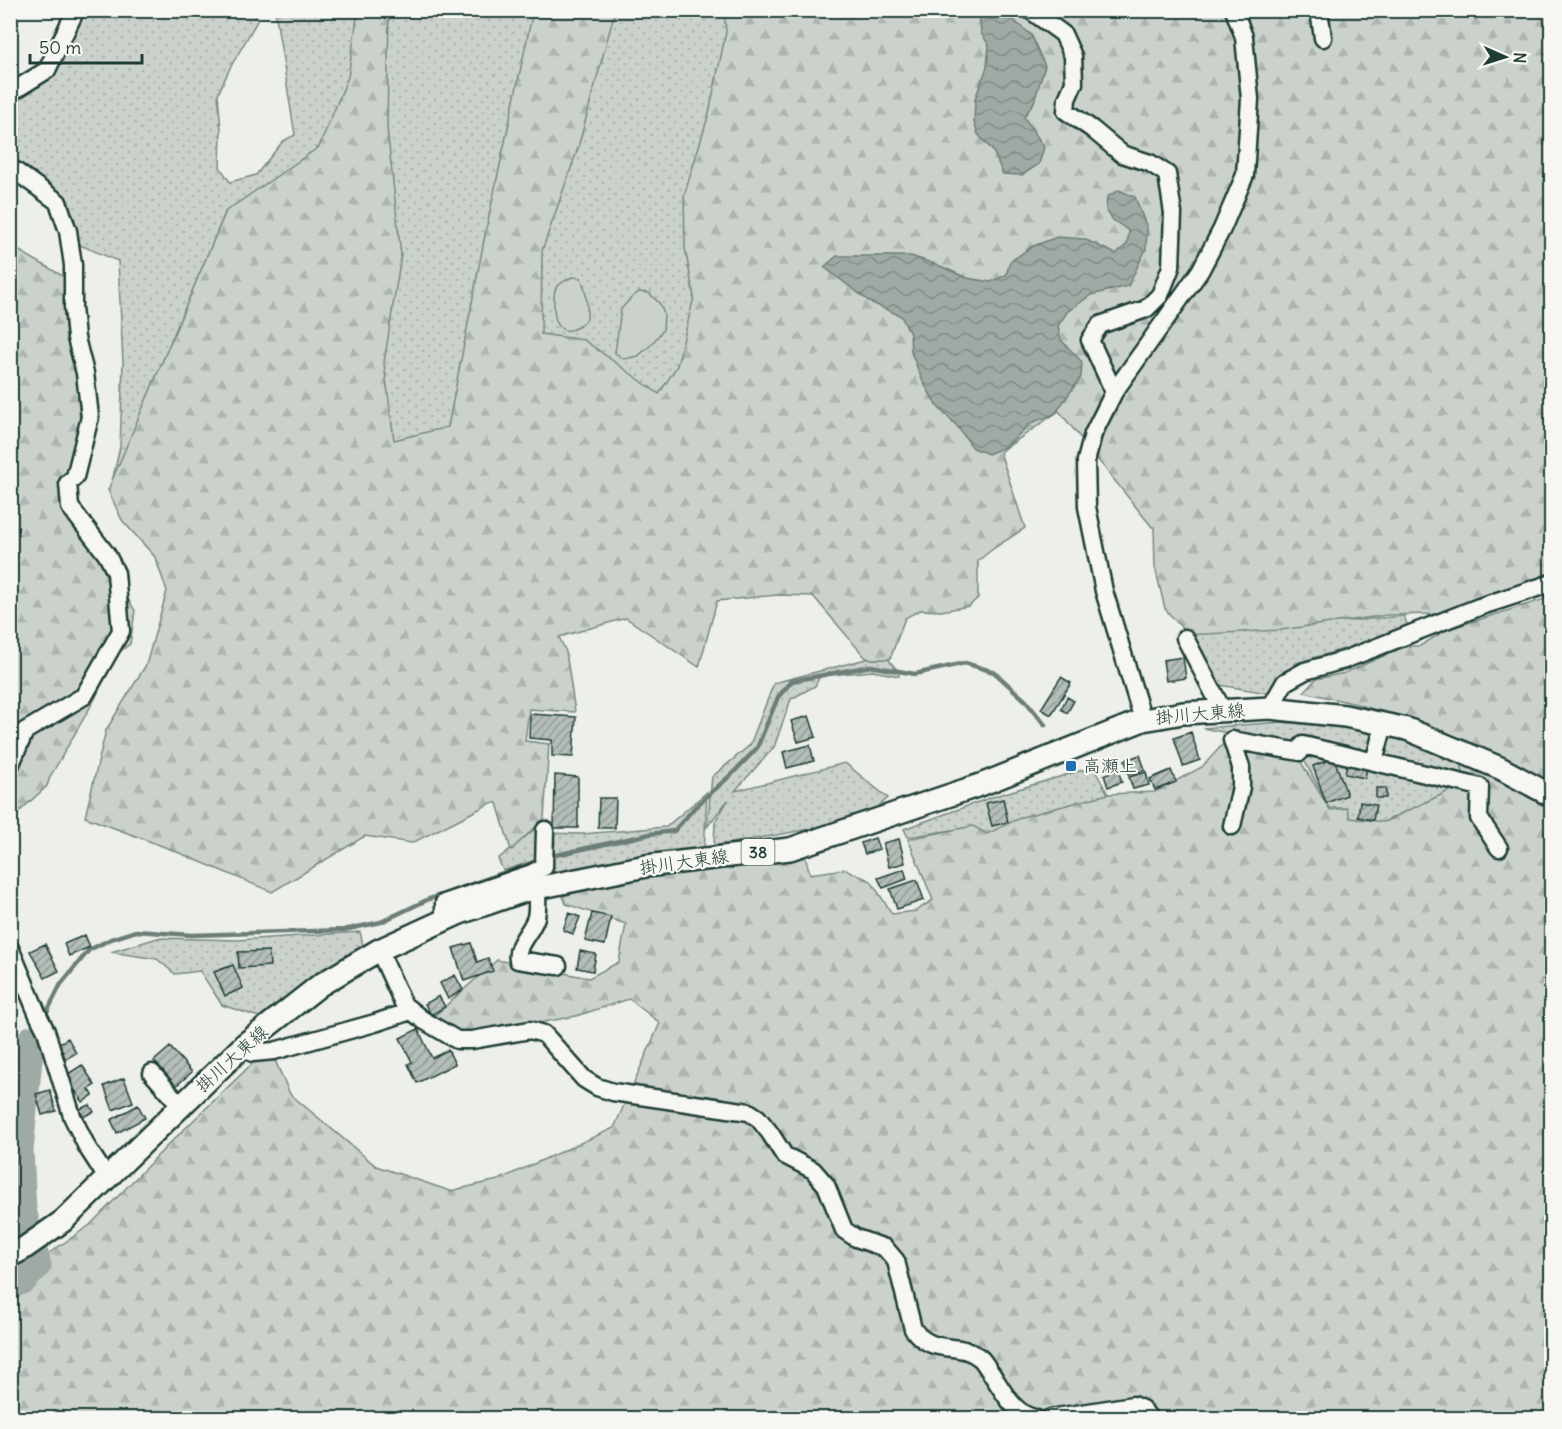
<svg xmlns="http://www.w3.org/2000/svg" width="1562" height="1429" font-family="Delius,'Klee One',sans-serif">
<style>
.grass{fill:url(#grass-dots);stroke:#758880;stroke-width:1.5}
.forest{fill:url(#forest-firs);stroke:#758880;stroke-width:1.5}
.pitch{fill:#cbd2cc;stroke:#758880;stroke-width:1.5}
.water{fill:url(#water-waves);stroke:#6c7e77;stroke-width:1.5}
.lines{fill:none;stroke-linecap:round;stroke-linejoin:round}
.stream{stroke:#6c7e77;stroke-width:4.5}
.river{stroke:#9faaa4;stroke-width:27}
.building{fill:url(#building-hatch);stroke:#1f3d34;stroke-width:1.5}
.minor-casing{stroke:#1f3d34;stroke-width:21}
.major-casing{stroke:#1f3d34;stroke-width:26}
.minor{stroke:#f6f6f2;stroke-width:16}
.major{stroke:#f6f6f2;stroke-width:21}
.poi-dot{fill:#1f6fb2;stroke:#f6f6f2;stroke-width:2}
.labels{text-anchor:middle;stroke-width:4.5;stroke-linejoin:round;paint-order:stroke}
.shield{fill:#f6f6f2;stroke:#60746d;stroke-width:1.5}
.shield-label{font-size:16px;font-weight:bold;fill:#1f3d34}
.street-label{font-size:18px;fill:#1f3d34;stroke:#f6f6f2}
.poi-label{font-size:18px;fill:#1f3d34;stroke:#f6f6f2;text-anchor:start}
</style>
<defs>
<pattern id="grass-dots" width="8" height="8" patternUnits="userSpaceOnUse" patternTransform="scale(1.5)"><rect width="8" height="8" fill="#cbd2cc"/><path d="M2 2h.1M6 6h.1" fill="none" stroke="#aeb5b0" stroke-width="1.8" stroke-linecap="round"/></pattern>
<pattern id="forest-firs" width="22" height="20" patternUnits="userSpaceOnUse" patternTransform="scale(1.5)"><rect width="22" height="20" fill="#cbd2cc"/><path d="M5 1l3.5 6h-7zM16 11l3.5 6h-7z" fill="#aeb5b0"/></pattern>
<pattern id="water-waves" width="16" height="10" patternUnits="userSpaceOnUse" patternTransform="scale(1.5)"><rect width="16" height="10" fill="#9faaa4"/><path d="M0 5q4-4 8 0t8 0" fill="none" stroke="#818c86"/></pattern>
<pattern id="building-hatch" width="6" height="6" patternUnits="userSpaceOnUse" patternTransform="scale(1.5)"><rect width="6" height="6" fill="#b4bdb8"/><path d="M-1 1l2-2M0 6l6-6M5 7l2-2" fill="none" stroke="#929b96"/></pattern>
</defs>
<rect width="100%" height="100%" fill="#edefea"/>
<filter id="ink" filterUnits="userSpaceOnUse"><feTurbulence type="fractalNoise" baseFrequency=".0167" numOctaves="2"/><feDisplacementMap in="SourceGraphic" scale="12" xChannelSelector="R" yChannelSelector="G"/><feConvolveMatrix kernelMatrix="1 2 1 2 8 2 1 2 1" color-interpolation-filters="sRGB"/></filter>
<g filter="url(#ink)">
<!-- grass -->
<path class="grass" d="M76,11H256L257,21L230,68L218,94L221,130L220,167L230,182L256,175L283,141L295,135L275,11H787L694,429L380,469L226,211L112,482L120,447L123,363L118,261L80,245L58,202L11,166V94L47,70Z
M1404,616L1409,630L1296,663L1268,693L1213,684L1188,635Z
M866,659H888L898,671L899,676L873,671L820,676L815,686L791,699L774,747L735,791L845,763L888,798L875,809L833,825L714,846L715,822L728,800L707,827L712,777L750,745L774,683Z
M1282,722L1346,728L1399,739L1460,760L1466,783L1384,822L1350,821L1345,808H1329L1300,752V748L1203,728Z
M1093,767L1108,794L987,834L971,827L908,837L904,829L995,796Z
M707,792L704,853L508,881L498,859L535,829L545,833L582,834L666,827Z
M360,932L363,945L259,1017L222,1005L200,971L175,974L157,959L111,952L158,938L238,940Z
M39,1260L11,1287V1273L24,1264Z"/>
<!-- forest -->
<path class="forest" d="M358,11H389L387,128L401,255L384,363L394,440L448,427L486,230L533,11H615L578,148L542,251L541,334L584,340L659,394L677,366L694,297L685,248L684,196L709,113L726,32L724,11H1551V572L1506,592L1435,614L1387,615L1281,630L1188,635L1165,609L1155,567L1154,527H1152L1059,411L1000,452L1025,528L994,548L978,561V598L969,606L941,611L920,610L905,618L890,659H869L865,657L813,596L777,595L717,601L699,667L626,618L559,637L566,652L575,712L529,709L525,741L549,744L544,819L511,850L497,803H491L412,843L365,836L272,892L170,849L85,817L106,730L146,665L167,591L155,557L122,520L108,490L226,211L319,147L348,77Z
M11,246L73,282L80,426L66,491L135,611L130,644L114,656L96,697L50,777L47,786L11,819Z
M1551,597V1418H11V1287L39,1260L90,1225L168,1145L254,1062L273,1056L290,1094L376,1166L450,1191L498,1180L614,1128L660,1023L629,999L576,1016L459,1038L431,1019L497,960L589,978L619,962L626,924L566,904L563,896L620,881L805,856L810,874L845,869L871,881L892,914L916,911L933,900L908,839L973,826L987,834L1022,817L1108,794L1155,792L1202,767L1225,742L1300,752L1302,764L1330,810L1347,808L1350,818L1384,822L1466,783L1455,742L1420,725L1357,704L1304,692L1316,679L1345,673L1406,646H1420L1446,630Z"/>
<!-- pitch -->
<path class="pitch" d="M572,277L581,278C587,292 588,304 587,319C570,337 555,334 554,307C554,301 553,294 556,288C559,283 567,280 572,277Z
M639,292L649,293L660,304L664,314L663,330L651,345L638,356L624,359L615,353L621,309L630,299Z"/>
<!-- water -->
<path class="water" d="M979,11H1009L1011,18L1031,35L1045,66L1034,102L1024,117L1044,147L1039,164L1022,175L1003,174L993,151L978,134L974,122L975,99L987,67L989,45L981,33Z
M1119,190L1135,197L1147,228L1146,249L1128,286L1091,295L1067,312L1058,326L1061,340L1082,362L1081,377L1055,414L1031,423L1007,446L988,454L973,448L957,426L937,406L923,382L911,352L910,334L901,316L870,302L824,267L837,256H911L938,265L967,278L991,282L1006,275L1010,262L1031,247L1057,237L1084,239L1116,254L1127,244L1129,231L1113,220L1106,210L1107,197Z"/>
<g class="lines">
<!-- stream -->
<path class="stream" d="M547,857L650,834L674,831L695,807L733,773L757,748L778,697L792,681L871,666L915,674L965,663L994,672L1025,700L1045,725
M44,1018L61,984L89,950L111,939L136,931L191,935L344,930L381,922L429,899L539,860
M31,1039L40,1025"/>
<!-- river -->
<path class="river" d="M10,1286L24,1280L38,1265L23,1210L20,1150L31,1039"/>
</g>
<!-- building -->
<path class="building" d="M1183,657L1186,678L1166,681L1163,660Z
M1061,677L1071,683L1051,715L1041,709Z
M1067,697L1074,701L1067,713L1061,709Z
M530,714L576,717L573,757L552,756V740L529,738Z
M809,716L816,737L798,742L791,721Z
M1191,732L1200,760L1183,766L1174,738Z
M810,745L814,761L787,768L783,752Z
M1140,755L1145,770L1129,775L1125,760Z
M1334,758L1347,795L1326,803L1313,766Z
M1347,763L1367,767L1365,778L1345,774Z
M1118,770L1122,782L1108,787L1104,775Z
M1171,770L1176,782L1155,790L1150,779Z
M1146,772L1149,785L1133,789L1129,777Z
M555,775L578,777V828H554Z
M1376,788H1386V798H1376Z
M599,798H616L615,828H598Z
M1003,799L1008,822L992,826L986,803Z
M1360,802L1376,805L1373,820L1358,817Z
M875,838L879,849L865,854L861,843Z
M899,839L905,863L889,867L883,843Z
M904,869L907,879L883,888L878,878Z
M917,880L924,900L897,909L890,889Z
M569,913L580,917L573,934L563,930Z
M592,913L611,917L605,945L585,941Z
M85,935L90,947L69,956L64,944Z
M471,943L477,962L488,958L493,971L464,981L453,948Z
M45,944L59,971L45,978L30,951Z
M269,951L270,966L239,968L238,952Z
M580,951L596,954L593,971L577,968Z
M233,965L243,988L225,996L214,972Z
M455,975L463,990L448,999L440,983Z
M439,996L445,1007L431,1015L425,1004Z
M418,1029L432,1058L448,1050L455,1064L417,1083L408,1064L412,1062L400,1038Z
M68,1038L76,1053L66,1059L58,1044Z
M170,1047L192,1072L176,1086L154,1061Z
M82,1065L95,1085L89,1089L93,1095L83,1102L65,1076Z
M124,1078L133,1102L113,1110L104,1086Z
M50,1090L56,1111L42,1115L36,1094Z
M90,1105L94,1112L80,1118L77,1110Z
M138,1105L145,1118L117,1133L111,1120Z"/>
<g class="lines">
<!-- minor casing -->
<g class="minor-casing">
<path id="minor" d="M1030,10L1063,34L1073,56L1074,83L1067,99L1066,111L1092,129L1122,154L1150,163L1167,174L1173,213L1171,267L1160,295L1146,309L1100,325L1090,340L1114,392
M1319,10L1323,38
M10,93L47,70L73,16V10
M10,167L58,202L68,231L73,265V307L76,338L85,373L90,417L75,477L68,483L70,507L107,555L116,573L121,631L84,696L25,731L10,766
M1185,638L1223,711
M1270,708L1285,682L1305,671L1344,660L1479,607L1552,583
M1143,720L1104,591L1087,507L1086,461L1093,434L1114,392L1200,271L1222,229L1245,175L1250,99L1244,37L1234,10
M1374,762L1384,724
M1232,826L1241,787V767L1232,740L1300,752L1303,745L1480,787L1479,818L1499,848
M537,888C537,897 538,908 536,917C532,932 515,944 518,960L558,966
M444,920V903L532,873L544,867L545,830
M10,948L38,1015L46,1031L72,1116L87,1147L107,1178
M379,950L404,1005L423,1020L457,1040H472L530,1030L544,1034L584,1079L597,1087L613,1092L749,1112L758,1118L770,1133L784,1155L813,1170L826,1185L844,1230L856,1238L885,1248L896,1261L913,1329C933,1357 958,1340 980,1358C984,1361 987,1368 991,1373C1002,1389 1013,1414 1035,1418
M241,1047L253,1053L274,1051L375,1023L411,1011
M152,1073L181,1106
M1050,1418L1133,1405L1142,1409L1149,1418"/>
</g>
<!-- major casing -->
<g class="major-casing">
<path id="major" d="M10,1256L23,1249L63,1221L245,1044L320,985L379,950L460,913L527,890L646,866L790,849L983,784L1143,720L1183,713L1270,708L1345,716L1407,729L1500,768L1552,796"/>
</g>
<!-- minor -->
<use href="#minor" class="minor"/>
<!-- major -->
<use href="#major" class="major"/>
</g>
</g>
<!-- markers -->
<rect class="poi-dot" x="1065" y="760" width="12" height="12" rx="3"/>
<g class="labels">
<!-- shield labels -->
<rect class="shield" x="741.5" y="839" width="33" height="26" rx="4.5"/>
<g class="shield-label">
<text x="758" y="858">38</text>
</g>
<!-- street labels -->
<g class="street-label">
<text transform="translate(1200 714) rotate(-5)" y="6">掛川大東線</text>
<text transform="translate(684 862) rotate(-8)" y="6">掛川大東線</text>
<text transform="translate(232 1059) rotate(-42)" y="6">掛川大東線</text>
</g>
<!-- poi labels -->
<g class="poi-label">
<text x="1083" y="772">高瀬上</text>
</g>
</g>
<!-- margin -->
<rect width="1562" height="1429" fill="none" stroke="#f6f6f2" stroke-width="36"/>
<rect x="18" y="18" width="1526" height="1393" fill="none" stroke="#1f3d34" stroke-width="2" filter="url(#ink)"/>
<!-- north arrow -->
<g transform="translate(1505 57) rotate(93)" stroke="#f6f6f2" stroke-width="4.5" paint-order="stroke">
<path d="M0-4.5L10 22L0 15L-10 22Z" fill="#1f3d34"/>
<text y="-9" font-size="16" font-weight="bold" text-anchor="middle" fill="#1f3d34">N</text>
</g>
<!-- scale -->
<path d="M30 54v9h112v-9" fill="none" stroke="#1f3d34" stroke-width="3"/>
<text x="39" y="54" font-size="18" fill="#1f3d34" stroke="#f6f6f2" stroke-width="4.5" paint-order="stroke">50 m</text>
</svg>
